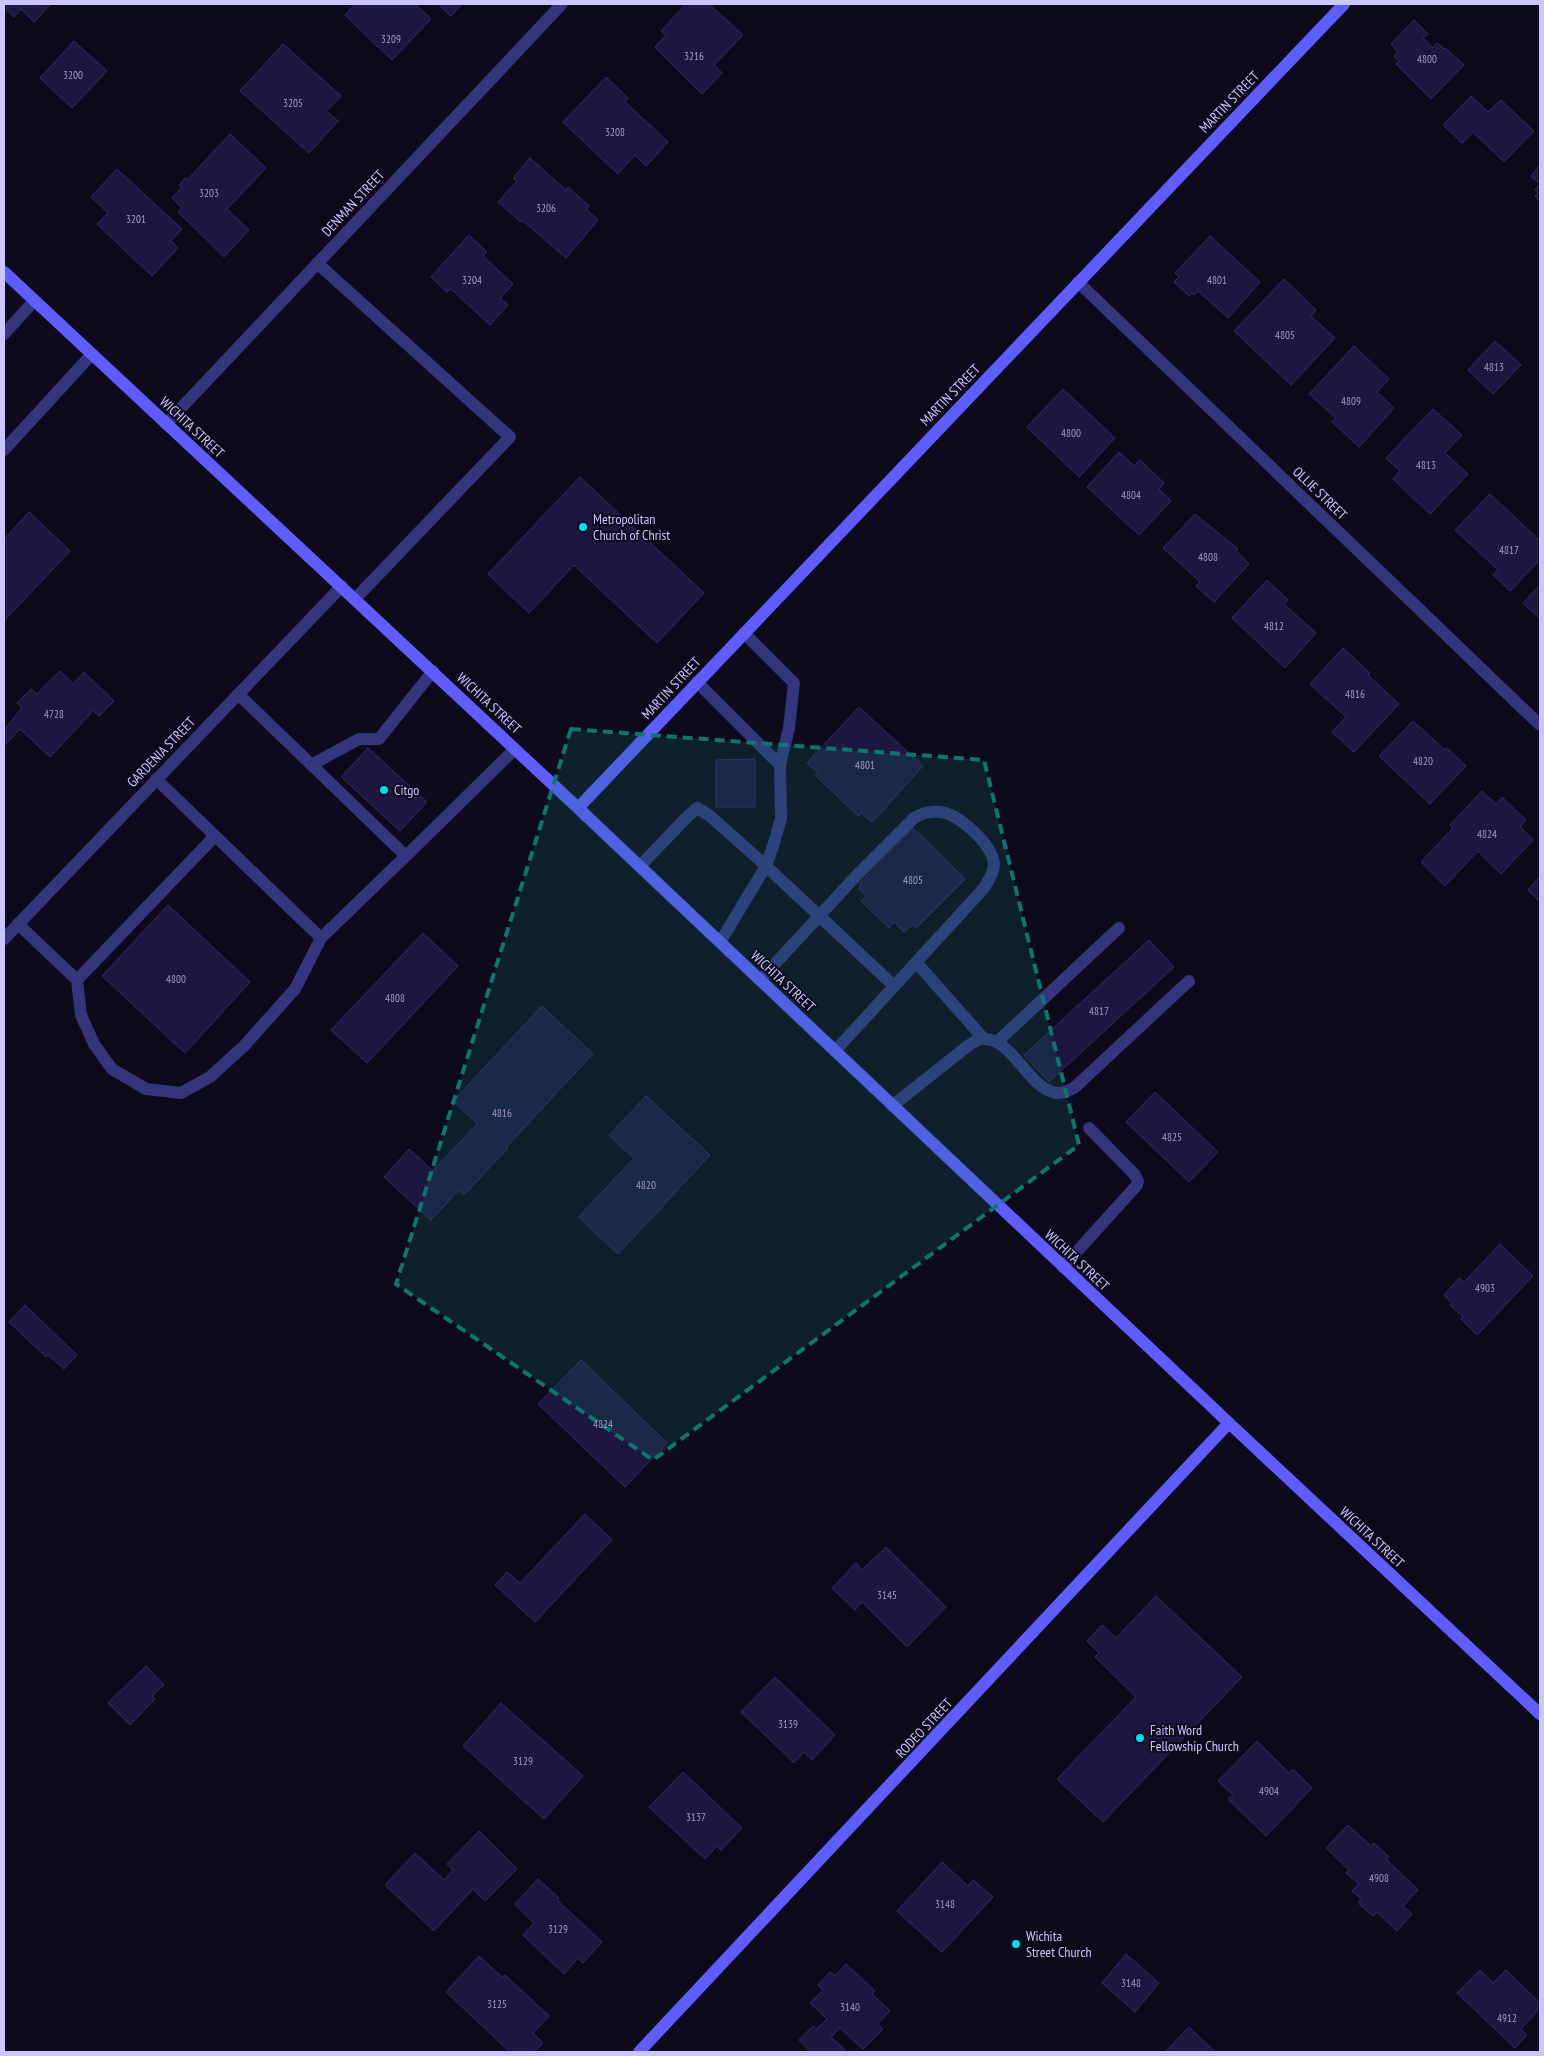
<svg xmlns="http://www.w3.org/2000/svg" width="1544" height="2056" font-family="'PT Sans Narrow',sans-serif">
<style>
.building{fill:#1d163e;stroke:#34276b}
.lines{fill:none;stroke-linecap:round;stroke-linejoin:round}
.lane{stroke:#35347d;stroke-width:12}
.street{stroke:#35347d;stroke-width:12}
.secondary{stroke:#5f5dff;stroke-width:12}
.marked{fill:#0f766e;fill-opacity:0.2;stroke:#0f766e;stroke-width:4;stroke-dasharray:10 6;stroke-linejoin:round}
.poi-dot{fill:#00dcf1;stroke:#0d0a1c;stroke-width:2}
.labels{text-anchor:middle;stroke-width:4;stroke-linejoin:round;paint-order:stroke}
.number-label{font-size:11px;fill:#a09acf}
.street-label{font-size:14px;fill:#ccc6ff;stroke:#0d0a1c}
.poi-label{font-size:14px;fill:#ccc6ff;stroke:#0d0a1c;text-anchor:start}
</style>
<rect width="100%" height="100%" fill="#0d0a1c"/>
<!-- building -->
<path class="building" d="M4,4H51L34,22L21,9L14,17L4,8Z
M355,4H415L431,19L392,60L345,15Z
M438,4H462L451,16Z
M686,4H709L743,35L714,65L722,73L702,94L655,47L666,35L661,31Z
M1414,20L1428,34L1423,38L1433,48L1437,43L1444,49L1445,48L1464,65L1431,99L1396,64L1399,62L1394,56L1398,52L1391,44Z
M74,41L107,71L72,108L40,78Z
M283,44L341,96L326,111L338,121L309,153L240,91Z
M606,77L628,98L625,102L668,142L646,166L635,155L618,174L563,122Z
M1471,96L1488,112L1501,100L1534,131L1504,162L1473,132L1462,143L1443,125Z
M230,134L266,168L227,209L249,230L224,257L178,212L182,208L172,198L182,187L179,185L185,178L187,180Z
M530,158L566,190L568,187L589,206L587,210L598,220L566,258L522,220L521,222L498,202L517,181L513,178Z
M1540,165V201L1535,196L1538,193L1535,190L1540,184L1531,176Z
M117,169L182,229L171,241L178,248L152,276L97,224L108,213L91,197Z
M469,235L487,252L483,256L513,284L500,298L508,305L490,325L451,289L447,292L431,277Z
M1210,236L1260,282L1228,318L1198,291L1194,295L1192,293L1189,296L1174,282L1179,277L1175,273Z
M1284,279L1316,310L1311,316L1335,338L1291,385L1234,331Z
M1495,341L1521,365L1493,394L1468,370Z
M1354,346L1389,379L1377,392L1394,408L1359,447L1332,422L1336,418L1309,394Z
M1063,389L1115,438L1079,477L1027,427Z
M1433,409L1462,435L1445,453L1468,474L1430,514L1393,479L1400,471L1386,458Z
M1119,452L1134,466L1140,460L1164,483L1159,489L1171,501L1139,535L1087,487Z
M580,477L704,593L657,643L574,565L529,613L488,574Z
M1490,494L1540,541V560L1510,591L1493,575L1498,570L1455,530Z
M29,512L70,551L4,621V539Z
M1195,514L1238,549L1236,551L1249,564L1214,602L1196,586L1200,582L1163,548Z
M1267,580L1288,600L1284,604L1316,633L1285,668L1232,618Z
M1540,585V619L1523,603Z
M1343,648L1370,673L1368,675L1399,704L1354,752L1332,732L1346,717L1310,684Z
M60,671L73,684L84,672L114,701L99,716L93,711L50,757L20,729L5,745L4,730L22,708L17,703L31,689L37,694Z
M859,707L923,766L872,822L861,813L858,816L816,776L818,773L807,763Z
M1413,721L1445,750L1447,748L1466,766L1430,804L1379,756Z
M368,748L427,802L400,831L341,777Z
M755,759V807H716V760Z
M1482,791L1496,804L1502,797L1526,820L1520,827L1533,840L1501,874L1478,851L1445,886L1421,862L1453,828L1450,825Z
M913,828L965,879L916,928L913,924L904,932L894,922L889,928L861,901L867,896L859,888L861,885L859,884Z
M1540,876V902L1528,890Z
M168,905L250,982L185,1053L102,976Z
M423,933L458,966L367,1063L331,1030Z
M1149,940L1174,967L1049,1082L1024,1055Z
M542,1006L593,1054L507,1146L508,1148L464,1195L459,1190L431,1220L384,1177L409,1149L433,1171L477,1124L453,1101Z
M1155,1092L1218,1152L1189,1182L1126,1122Z
M646,1096L710,1155L618,1254L579,1217L634,1158L609,1135Z
M1500,1244L1533,1276L1477,1335L1461,1319L1463,1317L1450,1305L1452,1303L1444,1295L1459,1278L1464,1282Z
M25,1305L77,1355L64,1369L48,1355L46,1357L9,1322Z
M581,1360L667,1443L625,1487L538,1404Z
M585,1514L612,1540L535,1622L495,1585L507,1572L520,1583Z
M886,1547L946,1607L907,1647L862,1602L855,1610L832,1588L856,1563L862,1570Z
M1156,1596L1242,1677L1103,1822L1057,1779L1136,1697L1095,1657L1099,1653L1087,1641L1102,1625L1116,1638Z
M146,1666L164,1685L152,1696L155,1699L130,1725L108,1703Z
M775,1677L835,1735L812,1760L804,1752L794,1763L741,1712Z
M501,1703L583,1776L544,1819L463,1746Z
M1257,1741L1289,1773L1293,1769L1312,1788L1266,1836L1228,1799L1233,1795L1218,1781Z
M683,1772L742,1828L721,1850L717,1846L705,1859L649,1807Z
M1348,1825L1371,1846L1374,1843L1389,1857L1386,1859L1418,1890L1403,1906L1412,1914L1397,1931L1377,1912L1373,1916L1358,1903L1361,1899L1352,1891L1359,1884L1346,1873L1349,1870L1326,1848Z
M479,1831L517,1869L485,1901L473,1889L434,1931L385,1885L415,1853L444,1880L453,1870L447,1864Z
M942,1862L968,1886L973,1880L993,1897L942,1952L897,1911Z
M538,1879L559,1898L557,1900L602,1942L583,1963L578,1958L564,1974L523,1935L534,1923L515,1904Z
M1126,1954L1159,1983L1135,2012L1102,1983Z
M479,1956L502,1977L505,1975L549,2016L533,2033L543,2043L534,2052H510L446,1992Z
M846,1964L875,1991L872,1994L890,2011L877,2024L883,2029L863,2049L840,2028L831,2037L845,2050L843,2052H811L799,2040L813,2026L817,2029L827,2019L810,2003L823,1990L818,1985L830,1972L835,1976Z
M1480,1970L1493,1983L1506,1970L1540,2003V2008L1521,2029L1527,2035L1515,2048L1457,1993Z
M1189,2027L1215,2052H1165Z"/>
<g class="lines">
<!-- lane -->
<path class="lane" d="M317,263L510,437L355,599
M4,334L34,301
M4,450L92,354
M697,682L780,765
M238,694L406,856L515,749
M311,765L359,739H379L433,671
M156,779L321,938L406,856
M640,866L686,818L697,808L709,815L766,866L894,986
M18,924L77,980L81,1015L94,1044L112,1069L146,1089L181,1093L210,1077L244,1046L295,989L321,938
M720,942L766,866L774,843L781,818L780,765L789,728L794,683L744,633
M916,962L983,1038
M77,980L215,836
M760,980L858,874L914,818C922,813 930,811 940,812C959,814 992,844 994,864C994,873 988,881 984,888L835,1051
M997,1042L1119,928
M892,1106L969,1045C973,1043 978,1039 982,1039C1012,1036 1028,1089 1056,1093C1063,1094 1068,1090 1074,1088L1189,981
M1063,1267L1137,1185L1138,1181L1135,1175L1089,1128"/>
<!-- street -->
<path class="street" d="M1078,282L1540,725
M166,424L562,4
M4,939L342,586"/>
<!-- secondary -->
<path class="secondary" d="M4,272L578,808L1229,1423L1540,1714
M578,808L1344,4
M639,2052L1229,1423"/>
</g>
<!-- marked area -->
<path class="marked" d="M571,729L984,760L1079,1145L653,1460L396,1284Z"/>
<!-- markers -->
<g class="poi-dot">
<circle cx="583" cy="527" r="5"/>
<circle cx="384" cy="790" r="5"/>
<circle cx="1140" cy="1738" r="5"/>
<circle cx="1016" cy="1944" r="5"/>
</g>
<g class="labels">
<!-- number labels -->
<g class="number-label">
<text x="391" y="43">3209</text>
<text x="694" y="60">3216</text>
<text x="1427" y="63">4800</text>
<text x="73" y="79">3200</text>
<text x="293" y="107">3205</text>
<text x="615" y="136">3208</text>
<text x="209" y="197">3203</text>
<text x="546" y="212">3206</text>
<text x="136" y="223">3201</text>
<text x="472" y="284">3204</text>
<text x="1217" y="284">4801</text>
<text x="1285" y="339">4805</text>
<text x="1494" y="371">4813</text>
<text x="1351" y="405">4809</text>
<text x="1071" y="437">4800</text>
<text x="1426" y="469">4813</text>
<text x="1131" y="499">4804</text>
<text x="1509" y="554">4817</text>
<text x="1208" y="561">4808</text>
<text x="1274" y="630">4812</text>
<text x="1355" y="698">4816</text>
<text x="54" y="718">4728</text>
<text x="1423" y="765">4820</text>
<text x="865" y="769">4801</text>
<text x="1487" y="838">4824</text>
<text x="913" y="884">4805</text>
<text x="176" y="983">4800</text>
<text x="395" y="1002">4808</text>
<text x="1099" y="1015">4817</text>
<text x="502" y="1117">4816</text>
<text x="1172" y="1141">4825</text>
<text x="646" y="1189">4820</text>
<text x="1485" y="1292">4903</text>
<text x="603" y="1428">4824</text>
<text x="887" y="1599">3145</text>
<text x="788" y="1728">3139</text>
<text x="523" y="1765">3129</text>
<text x="1269" y="1795">4904</text>
<text x="696" y="1821">3137</text>
<text x="1379" y="1882">4908</text>
<text x="945" y="1908">3148</text>
<text x="558" y="1933">3129</text>
<text x="1131" y="1987">3148</text>
<text x="497" y="2008">3125</text>
<text x="850" y="2011">3140</text>
<text x="1507" y="2022">4912</text>
</g>
<!-- street labels -->
<g class="street-label">
<text transform="translate(1229 102) rotate(-46)" y="5">MARTIN STREET</text>
<text transform="translate(353 203) rotate(-47)" y="5">DENMAN STREET</text>
<text transform="translate(950 395) rotate(-46)" y="5">MARTIN STREET</text>
<text transform="translate(192 427) rotate(43)" y="5">WICHITA STREET</text>
<text transform="translate(1320 493) rotate(44)" y="5">OLLIE STREET</text>
<text transform="translate(671 688) rotate(-47)" y="5">MARTIN STREET</text>
<text transform="translate(489 703) rotate(43)" y="5">WICHITA STREET</text>
<text transform="translate(161 752) rotate(-46)" y="5">GARDENIA STREET</text>
<text transform="translate(783 981) rotate(43)" y="5">WICHITA STREET</text>
<text transform="translate(1077 1260) rotate(43)" y="5">WICHITA STREET</text>
<text transform="translate(1372 1537) rotate(43)" y="5">WICHITA STREET</text>
<text transform="translate(924 1728) rotate(-47)" y="5">RODEO STREET</text>
</g>
<!-- poi labels -->
<g class="poi-label">
<text x="593" y="524">Metropolitan<tspan x="593" dy="16">Church of Christ</tspan></text>
<text x="394" y="795">Citgo</text>
<text x="1150" y="1735">Faith Word<tspan x="1150" dy="16">Fellowship Church</tspan></text>
<text x="1026" y="1941">Wichita<tspan x="1026" dy="16">Street Church</tspan></text>
</g>
</g>
<!-- border -->
<rect width="1544" height="2056" fill="none" stroke="#ccc6ff" stroke-width="10"/>
</svg>
